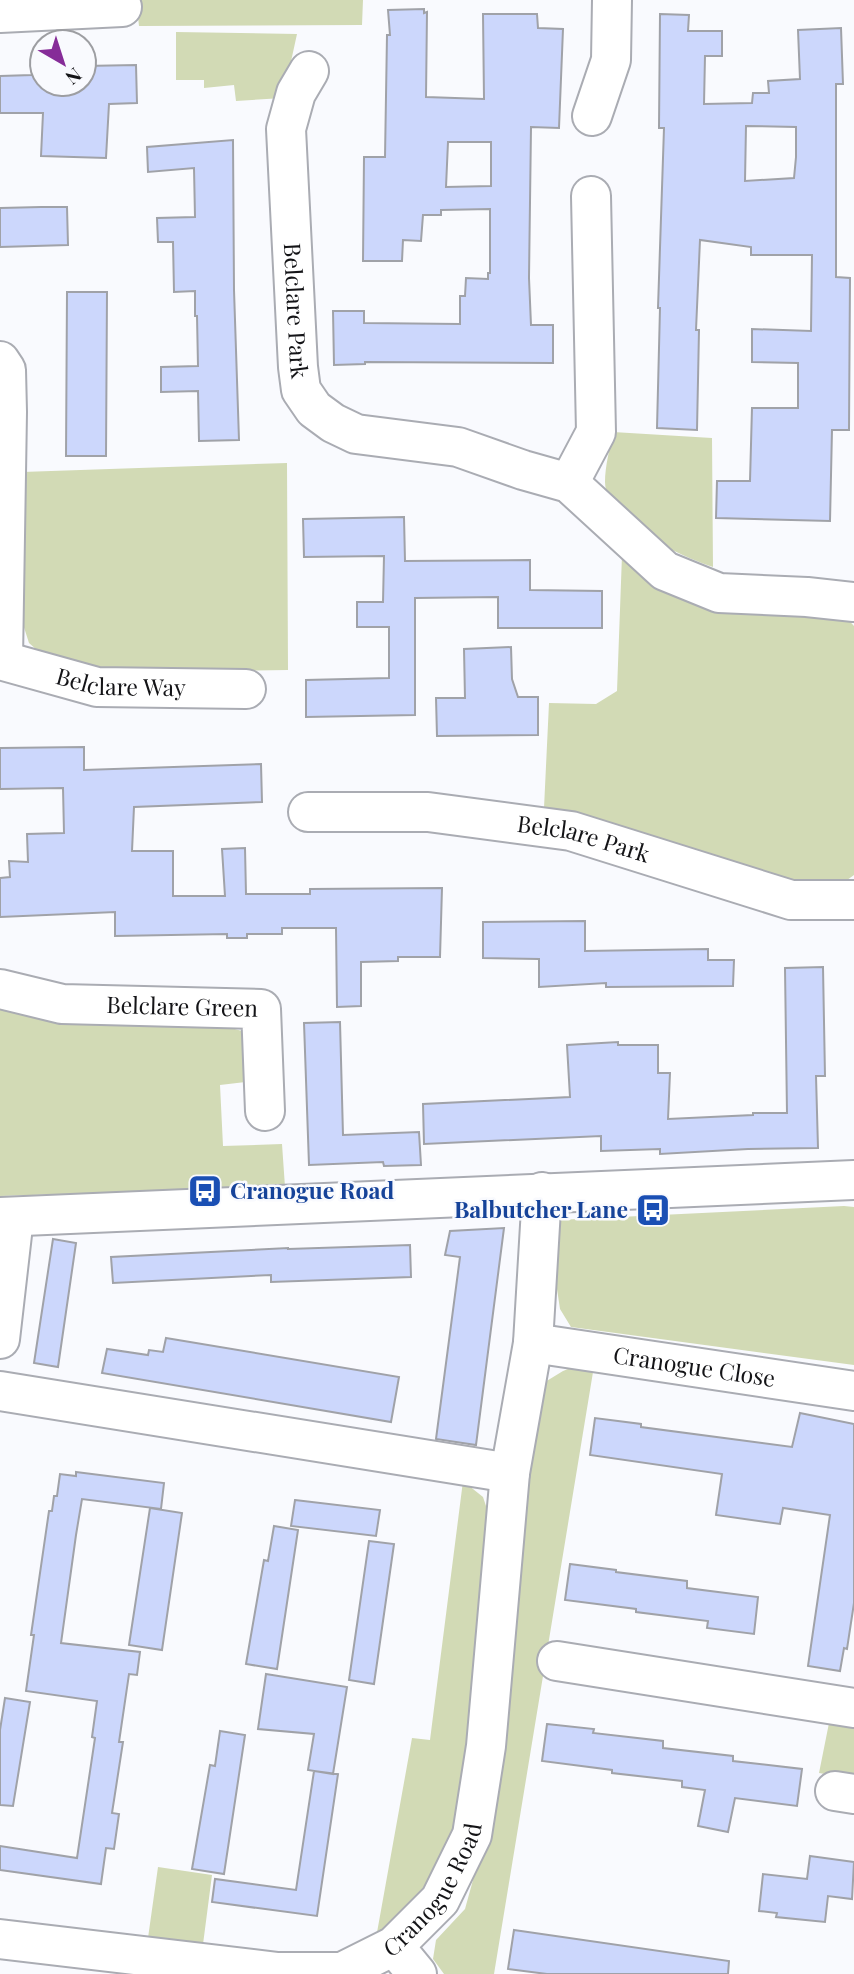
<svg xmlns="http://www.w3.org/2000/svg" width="854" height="1974" font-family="'Playfair Display',serif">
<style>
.green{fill:#d2dab5}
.building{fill:#ccd7fc;stroke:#a0a2a8;stroke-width:2;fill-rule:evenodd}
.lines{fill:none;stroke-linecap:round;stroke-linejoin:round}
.minor-casing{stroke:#aaacb3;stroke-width:42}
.minor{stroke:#fff;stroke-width:38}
.labels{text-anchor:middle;stroke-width:5;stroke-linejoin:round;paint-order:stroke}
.street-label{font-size:23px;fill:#141417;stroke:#f9fafe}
.transit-label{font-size:23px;font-weight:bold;fill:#164399;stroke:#f9fafe;text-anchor:start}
</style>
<rect width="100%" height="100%" fill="#f9fafe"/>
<!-- green -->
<path class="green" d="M136,0H363L362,25L139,26Z
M176,32L297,34L283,98L236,101L234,85L204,88V80H176Z
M613,432L712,438L713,567C680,556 606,523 605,482C605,466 610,448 613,432Z
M287,463L288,670L211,671L77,667L46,658L29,643L21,618L22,472Z
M622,555L841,612L854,626V875L836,888L754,878L544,808L549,703L596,704L617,691Z
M0,1005L217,1024L249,1033L254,1081L220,1085L223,1146L282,1144L285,1187L0,1196Z
M844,1206L854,1207V1365L571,1327L560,1309L557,1289V1220Z
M578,1365L594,1366L494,1974H444L433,1959L436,1940L465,1909L481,1851L517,1530L545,1382L563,1371Z
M463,1481L483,1497L491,1521L463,1812L413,1911L376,1938L412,1738L430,1740Z
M830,1718L854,1722V1779L819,1773Z
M158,1867L212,1875L202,1952L147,1945Z"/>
<!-- building -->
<path class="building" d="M424,9V13L427,12L426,97L484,99L483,14H537L538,28L563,29L559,128L531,127L529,278L531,325H553V363L365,362V364L334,365L333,311H364V323L460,324V296H465L466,278L488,279V273H490V209L441,210V215H423L421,241L403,240L402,261H363L364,157H385L387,35H390L388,10ZM448,142H491V186L446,187Z
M660,14L689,15L688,31H722V56H705L704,104L752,103L753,93H769L768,81L800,79L798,30L841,28L843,84H836V277L850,278L849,430H832L830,521L716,518L717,481H750L752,408H798V363L752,362V329L811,331L812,255H751V247L700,240L696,330H699L697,430L657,428L660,308H658L664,128H659ZM746,126L796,127V157L794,178L745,181Z
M136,65L137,103L109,104L106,158L41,156L43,113H0V76L32,75V67H42V84H84V66Z
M233,140L234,290L239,440L199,441L198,391L161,392V367L198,366L197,316H195V291L174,292L173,242H158L157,218L195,217L194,168L148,172L147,147Z
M41,207H67L68,245L0,247V208Z
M67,292H107L106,456H66Z
M404,517L405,561L530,560V590L602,591V628H498V597L415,598V715L306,717V680L389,678V627H357V602H383L384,556L304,557L303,519Z
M511,647L512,679L518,697H538V735L437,736L436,698H465L464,649Z
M84,747V770L261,764L262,802L134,807L132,851H173V896H225L222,849L245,848L246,894H310V889L442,888L440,957H398V961L361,962V1006L337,1007L336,928H282V934H247V938H227V934L115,936V912L0,917V878L10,877L9,861L28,862L27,834L64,833L63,788L0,789V748Z
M585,921V951L708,949V960H734L733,986L606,987V983L539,987V959L483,958V922Z
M823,967L825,1076H816L818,1148L748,1149L660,1154V1149L601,1151V1136L424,1144L423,1104L570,1097L567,1045L618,1042V1045H658V1073H670L668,1119L753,1115V1113H787L785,968Z
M340,1022L343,1135L419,1132L421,1165L384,1166L383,1162L309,1165L304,1023Z
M504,1228L476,1445L436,1439L460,1257L445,1255L450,1231Z
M53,1239L76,1243L58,1367L34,1363Z
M410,1245L411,1277L271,1282V1275L113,1283L111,1257L288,1248V1249Z
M166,1338L399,1377L391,1422L102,1373L107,1349L148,1355L149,1350L163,1352Z
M800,1413L854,1424V1603L847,1649L844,1648L840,1671L808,1666L830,1515L783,1508L780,1524L716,1515L722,1474L590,1455L595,1418L641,1424V1427L792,1447Z
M76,1472L164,1483L161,1509L82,1499L76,1535L61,1643L140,1652L137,1675L129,1674L119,1742H123L112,1813L119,1814L114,1849L106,1848L101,1884L0,1870V1846L77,1858L95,1738L92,1737L97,1701L26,1691L34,1635H31L49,1511H52L54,1496H57L60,1474L76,1476Z
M295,1500L380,1510L376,1536L291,1526Z
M150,1508L182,1513L162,1650L129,1645Z
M274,1526L298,1530L277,1669L246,1664L264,1560L268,1561Z
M369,1541L394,1544L374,1684L349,1680Z
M570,1564L616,1570V1572L687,1581V1588L758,1597L754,1634L707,1628L708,1621L636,1612V1609L565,1600Z
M266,1674L347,1687L333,1774L308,1770L314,1734L258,1729Z
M5,1698L30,1702L13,1806L0,1805V1730Z
M547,1724L594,1729L593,1733L663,1741V1748L733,1756V1761L802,1769L797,1806L735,1798L728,1832L698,1826L705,1790L682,1787V1781L612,1773V1770L542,1761Z
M220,1731L245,1735L224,1874L192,1869L210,1765L215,1766Z
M314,1771L338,1774L317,1916L212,1902L215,1879L296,1890Z
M810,1856L854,1862L852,1899L828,1896L825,1922L776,1917L777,1913L759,1911L763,1874L807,1879Z
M514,1930L729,1961L728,1974H547L508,1969Z"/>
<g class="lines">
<!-- minor casing -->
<g class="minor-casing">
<g id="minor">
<path d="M0,13L122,7"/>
<path id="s1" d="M309,71L296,93L286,129L298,367L301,390L314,409L333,423L356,434L458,447L523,470L569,483L665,571L719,593L807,597L854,602"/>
<path d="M592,116L611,60L612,0"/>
<path d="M0,361L6,370L7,412L3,660"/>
<path d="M569,483L596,432L591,196"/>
<path id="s2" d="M0,660L97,687L246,689"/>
<path id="s3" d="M308,812H428L571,831L791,900H854"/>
<path id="s4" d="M0,989L62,1004L261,1009L265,1111"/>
<path d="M0,1217L854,1180"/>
<path d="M0,1339L14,1217"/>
<path id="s5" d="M533,1343L854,1391"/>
<path d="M0,1391L510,1473"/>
<path d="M557,1661L854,1708"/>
<path d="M835,1791L854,1794"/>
<path id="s6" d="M0,1939L278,1972H342L394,1946L440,1900L472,1835L486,1746L510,1473L533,1343L542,1192"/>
<path d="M394,1946L417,1974"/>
</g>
</g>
<!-- minor -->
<use href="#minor" class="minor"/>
</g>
<!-- icons -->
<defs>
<g id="bus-square" transform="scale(1.75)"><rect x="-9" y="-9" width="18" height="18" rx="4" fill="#1a4fb4" stroke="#f9fafe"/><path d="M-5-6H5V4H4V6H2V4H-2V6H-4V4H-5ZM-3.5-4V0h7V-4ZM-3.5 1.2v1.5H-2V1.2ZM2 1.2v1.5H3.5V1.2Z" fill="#fff"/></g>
</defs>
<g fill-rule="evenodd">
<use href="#bus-square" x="205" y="1191"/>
<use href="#bus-square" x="653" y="1210"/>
</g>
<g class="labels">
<!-- street labels -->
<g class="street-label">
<text dy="8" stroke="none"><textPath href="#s1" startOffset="245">Belclare Park</textPath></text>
<text dy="8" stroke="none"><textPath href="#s2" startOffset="124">Belclare Way</textPath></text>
<text dy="8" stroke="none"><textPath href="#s3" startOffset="278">Belclare Park</textPath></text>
<text dy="8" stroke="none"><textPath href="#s4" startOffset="184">Belclare Green</textPath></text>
<text dy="8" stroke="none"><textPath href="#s5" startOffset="163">Cranogue Close</textPath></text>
<text dy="8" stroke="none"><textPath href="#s6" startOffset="472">Cranogue Road</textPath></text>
</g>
<!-- transit labels -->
<g class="transit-label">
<text x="230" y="1199">Cranogue Road</text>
<text x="628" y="1218" text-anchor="end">Balbutcher Lane</text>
</g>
</g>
<!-- north arrow -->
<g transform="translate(63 63) rotate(141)"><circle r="33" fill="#f9fafe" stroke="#9d9ea2" stroke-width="2"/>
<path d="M0-5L12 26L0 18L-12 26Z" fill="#862c98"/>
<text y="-10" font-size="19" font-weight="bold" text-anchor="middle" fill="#141417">N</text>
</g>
</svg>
